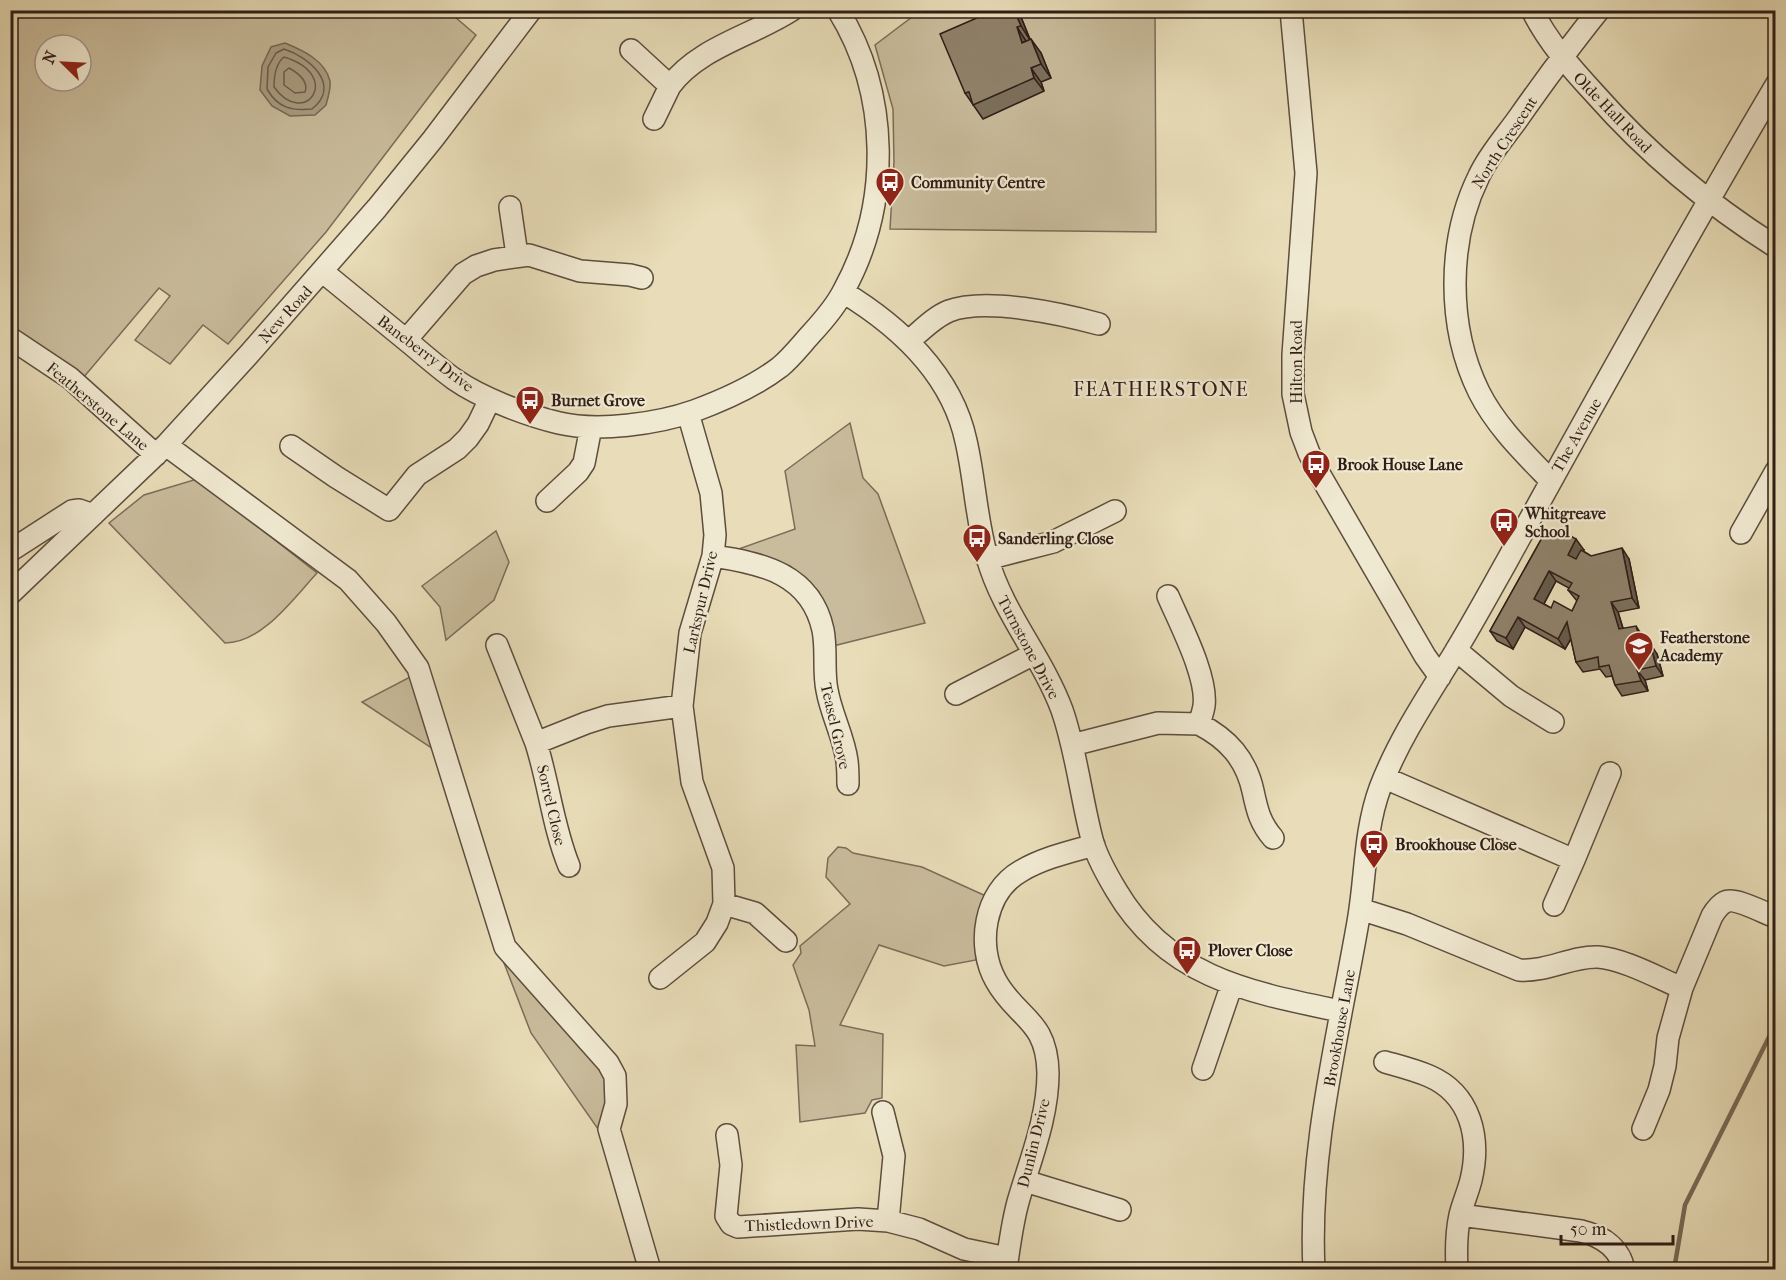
<svg xmlns="http://www.w3.org/2000/svg" width="1786" height="1280" font-family="'IM FELL French Canon',serif">
<style>
.green{fill:#c9bc9c;stroke:#7c6c59;stroke-width:1.5;fill-rule:evenodd}
.water{fill:#a99c81;stroke:#786956;stroke-width:1.5}
.lines{fill:none;stroke-linecap:round;stroke-linejoin:round}
.shore{stroke:#6c5c4c;stroke-width:1.5}
.stream{stroke:#786956;stroke-width:4.5}
.minor-casing{stroke:#5d4d3e;stroke-width:24}
.minor{stroke:#f0e9d1;stroke-width:21}
.wall{fill:#7b6f5b;stroke:#2f1d16;stroke-width:1.5;fill-rule:evenodd}
.shaded-wall{fill:#645a4a;stroke:#2f1d16;stroke-width:1.5}
.building{fill:#8f816a;stroke:#2f1d16;stroke-width:1.5;fill-rule:evenodd}
.labels{text-anchor:middle;stroke-width:4.5;stroke-linejoin:round;paint-order:stroke}
.street-label{font-size:16px;fill:#2f1d16;stroke:#f0e9d1}
.poi-label{font-size:16px;font-weight:bold;fill:#2f1d16;stroke:#f0e9d1;text-anchor:start}
.quarter-label{font-size:20px;letter-spacing:1.5px;fill:#2f1d16;stroke:#f0e9d1}
</style>
<rect width="100%" height="100%" fill="#e8ddb8"/>
<filter id="stains"><feTurbulence type="fractalNoise" baseFrequency=".00333" numOctaves="4"/><feColorMatrix values="0 0 0 0 .2 0 0 0 0 .09 0 0 0 0 .02 0 0 0 .5 -.17"/></filter>
<radialGradient id="worn" r=".72"><stop offset=".6" stop-color="#630" stop-opacity="0"/><stop offset="1" stop-color="#630" stop-opacity=".3"/></radialGradient>
<!-- green -->
<path class="green" d="M11,11H448L476,35L326,232L228,344L203,325L170,364L135,340L170,296L159,288L83,378L11,327ZM45,45H81V81H45Z
M920,11H1155L1156,232L890,229L894,162L893,109L875,45Z
M850,423L863,478L878,494L925,623L833,646L819,592L790,566L736,550L795,529L785,471Z
M197,479L317,573C293,599 262,643 225,643L109,523L144,495Z
M496,531L509,562L494,600L446,640L440,607L422,586Z
M410,677L436,751L362,702Z
M838,847L846,848L853,853L922,867L988,897L975,937L976,960L944,966L879,945L840,1025L883,1034L882,1098L872,1100L865,1113L800,1122L796,1045L815,1046L809,1010L793,965L801,953L800,946L850,904L826,877L828,858Z
M499,950L603,1067L611,1087L605,1139L531,1033Z"/>
<!-- water -->
<path class="water" d="M285,43C302,50 325,60 330,81C331,88 328,98 326,105L315,115L290,116L272,106L260,90L262,66L271,47Z"/>
<g class="lines">
<!-- shore -->
<path class="shore" d="M284,49C309,57 342,85 312,109C291,111 278,108 267,89L268,67L276,53Z
M284,57C344,75 305,130 274,87C274,77 275,64 284,57Z
M289,68C298,73 309,81 305,92L295,93L284,85V72Z"/>
<!-- stream -->
<path class="stream" d="M1674,1270L1685,1205L1776,1023"/>
<!-- minor casing -->
<g class="minor-casing">
<path id="minor" d="M1291,10L1306,173L1293,355V394L1301,432L1309,453L1320,475L1425,656L1440,677
M1532,10C1548,42 1571,68 1595,94C1648,154 1708,204 1776,247
M631,50L670,86C699,47 752,36 792,10
M654,119L670,86
M510,207L517,255
M323,272C352,296 382,320 411,344C425,356 439,368 454,379C481,398 526,415 559,423C598,432 657,424 694,411C724,400 754,387 780,367C791,358 801,345 811,334C823,321 836,306 844,290C891,204 890,94 838,10
M843,292C899,326 952,375 966,441C975,480 976,519 987,557C1003,614 1042,656 1062,710C1077,753 1081,799 1093,843C1098,859 1107,875 1116,890C1167,977 1248,992 1340,1011
M10,338L70,378L156,455
M406,340L463,274L476,266L494,260L529,255L580,271L630,275L642,278
M909,341C921,331 934,317 949,311C986,297 1062,314 1099,324
M166,445L348,580L386,623L418,668L505,947L608,1063L615,1076L616,1104L609,1129L650,1270
M291,446L336,477L389,510L417,475L457,449L468,438L478,424L490,399
M1550,480C1524,453 1496,426 1479,392C1447,327 1447,241 1479,176C1488,156 1504,138 1517,120C1543,83 1570,46 1599,10
M547,501L578,472L584,463L591,427
M1741,533L1776,471
M10,551L72,511L79,510L93,515
M713,556C762,563 811,574 823,630C827,650 823,671 827,690C831,714 844,737 847,761C848,769 848,777 848,784
M987,559L1053,542L1115,511
M10,594L166,445L250,353L377,208L433,139L531,10
M1168,596C1180,624 1208,677 1204,706C1203,712 1201,718 1199,724C1228,739 1246,759 1253,791C1257,810 1260,823 1273,838
M497,645L536,743
M1456,650L1511,696L1553,722
M956,694L1034,654
M1072,745L1158,723L1199,724
M1385,778L1574,860L1610,773
M569,866C553,827 549,784 536,743L586,723L608,716L682,706
M724,904L755,913L786,941
M1554,905L1574,860
M1360,909L1407,924L1519,970C1548,972 1571,956 1598,957C1624,959 1658,978 1682,988L1668,1038L1665,1066L1659,1090L1643,1129
M660,978L705,942L717,923L724,904L723,868L692,782L682,706L690,633L713,556L715,535L711,493L688,413
M1682,988L1712,916C1715,911 1719,905 1725,902C1735,897 1764,913 1776,917
M1385,1062C1399,1066 1415,1070 1429,1076C1471,1094 1481,1138 1471,1180C1468,1192 1463,1203 1460,1215C1456,1233 1456,1251 1457,1270
M1203,1069L1232,984
M883,1112L894,1156L888,1221
M727,1135L731,1165L726,1216L731,1224L738,1227L858,1219L888,1221L919,1229L964,1249L1007,1258
M1025,1181L1120,1210
M1460,1215L1581,1231C1601,1236 1620,1247 1624,1270
M1006,1270C1009,1247 1012,1224 1018,1202C1030,1160 1048,1118 1048,1073C1047,1019 1017,1019 996,981C976,946 984,892 1021,871C1043,858 1069,852 1094,845
M1314,1270C1308,1152 1338,1037 1358,922C1366,877 1364,832 1380,788C1398,741 1426,699 1452,657C1471,626 1489,593 1507,561C1595,401 1683,242 1776,85"/>
</g>
<!-- minor -->
<use href="#minor" class="minor"/>
</g>
<!-- wall -->
<path class="wall" d="M1021,17L1030,39L1041,53L1051,78L1041,82L1044,91L983,119L965,93Z
M1547,529L1584,550L1583,551L1591,556L1629,559L1639,608L1618,612L1623,628L1643,637L1646,645L1657,654L1663,676L1645,680L1648,691L1622,696L1615,685L1612,676L1606,677L1600,669L1583,672L1576,662L1571,639L1565,649L1525,627L1513,649L1497,641L1490,631ZM1556,581L1569,588L1568,590L1577,601L1572,611L1551,608L1544,604Z"/>
<!-- shaded-wall -->
<path class="shaded-wall" d="M1014,10H1017L1021,17L1030,40L1021,26Z
M1017,27L1026,41L1022,43Z
M1031,39L1041,53L1051,78L1041,64Z
M1031,68L1041,82L1044,91L1034,78Z
M1576,539L1584,550L1575,565L1568,555Z
M1622,548L1629,559L1639,608L1632,598Z
M1549,571L1556,581L1541,609L1534,599Z
M1611,602L1618,612L1626,639L1619,629Z
M1518,617L1525,627L1513,649L1506,638Z
M1567,622L1574,633L1565,649L1558,639Z
M1636,626L1643,637L1650,656L1642,646Z
M1650,643L1657,654L1663,676L1656,666Z
M1637,670L1645,680L1648,691L1641,681Z"/>
<!-- building -->
<path class="building" d="M995,10H1014L1021,26L1017,27L1022,43L1031,39L1041,64L1031,68L1034,78L973,105L969,92L965,93L940,34Z
M1547,529L1559,534L1560,530L1576,539L1568,555L1576,559L1581,550L1591,556L1622,548L1632,598L1611,602L1619,629L1636,626L1642,646L1650,643L1656,666L1637,670L1641,681L1615,685L1609,665L1599,667L1598,657L1576,662L1567,622L1558,639L1518,617L1506,638L1490,631ZM1549,571L1572,583L1568,590L1579,596L1572,611L1554,601L1551,608L1534,599Z"/>
<!-- icons -->
<defs>
<g id="bus-pin" transform="scale(1.5)"><path d="M0 17L-7.5 6A9.5 9.5 0 1 1 7.5 6Z" fill="#8f2418" stroke="#f0e9d1"/><path d="M-5-6H5V4H4V6H2V4H-2V6H-4V4H-5ZM-3.5-4V0h7V-4ZM-3.5 1.2v1.5H-2V1.2ZM2 1.2v1.5H3.5V1.2Z" fill="#fff"/></g>
<g id="school-pin" transform="scale(1.5)"><path d="M0 17L-7.5 6A9.5 9.5 0 1 1 7.5 6Z" fill="#8f2418" stroke="#f0e9d1"/><path d="M0-5L7-2L0 1L-7-2ZM-4 1L0 2.5L4 1V4Q0 6-4 4Z" fill="#fff"/></g>
</defs>
<g fill-rule="evenodd">
<use href="#bus-pin" x="890" y="182"/>
<use href="#bus-pin" x="530" y="400"/>
<use href="#bus-pin" x="1316" y="464"/>
<use href="#bus-pin" x="1504" y="522"/>
<use href="#bus-pin" x="977" y="538"/>
<use href="#school-pin" x="1639" y="646"/>
<use href="#bus-pin" x="1374" y="844"/>
<use href="#bus-pin" x="1187" y="950"/>
</g>
<g class="labels">
<!-- street labels -->
<g class="street-label">
<text transform="translate(1613 112) rotate(46)" y="6">Olde Hall Road</text>
<text transform="translate(1504 142) rotate(-57)" y="6">North Crescent</text>
<text transform="translate(285 314) rotate(-48)" y="6">New Road</text>
<text transform="translate(426 353) rotate(37)" y="6">Baneberry Drive</text>
<text transform="translate(1296 362) rotate(-90)" y="6">Hilton Road</text>
<text transform="translate(98 406) rotate(40)" y="6">Featherstone Lane</text>
<text transform="translate(1576 435) rotate(-60)" y="6">The Avenue</text>
<text transform="translate(700 602) rotate(-77)" y="6">Larkspur Drive</text>
<text transform="translate(1029 647) rotate(62)" y="6">Turnstone Drive</text>
<text transform="translate(836 726) rotate(77)" y="6">Teasel Grove</text>
<text transform="translate(552 805) rotate(77)" y="6">Sorrel Close</text>
<text transform="translate(1339 1028) rotate(-80)" y="6">Brookhouse Lane</text>
<text transform="translate(1033 1143) rotate(-76)" y="6">Dunlin Drive</text>
<text transform="translate(809 1223) rotate(-2)" y="6">Thistledown Drive</text>
</g>
<!-- poi labels -->
<g class="poi-label">
<text x="911" y="188">Community Centre</text>
<text x="551" y="406">Burnet Grove</text>
<text x="1337" y="470">Brook House Lane</text>
<text x="1525" y="519">Whitgreave<tspan x="1525" dy="18">School</tspan></text>
<text x="998" y="544">Sanderling Close</text>
<text x="1660" y="643">Featherstone<tspan x="1660" dy="18">Academy</tspan></text>
<text x="1395" y="850">Brookhouse Close</text>
<text x="1208" y="956">Plover Close</text>
</g>
<!-- quarter labels -->
<g class="quarter-label">
<text x="1161" y="396">FEATHERSTONE</text>
</g>
</g>
<!-- margin -->
<rect width="1786" height="1280" fill="none" stroke="#e8ddb8" stroke-width="36"/>
<rect x="12" y="12" width="1762" height="1256" fill="none" stroke="#2f1d16" stroke-width="3"/>
<rect x="18" y="18" width="1750" height="1244" fill="none" stroke="#2f1d16" stroke-width="1.5"/>
<!-- north arrow -->
<g transform="translate(63 63) rotate(294)"><circle r="28" fill="#f0e9d1" stroke="#a39786" stroke-width="1.5"/>
<path d="M0-4.5L10 22L0 15L-10 22Z" fill="#8f2418"/>
<text y="-9" font-size="16" font-weight="bold" text-anchor="middle" fill="#2f1d16">N</text>
</g>
<!-- scale -->
<path d="M1561 1235v9h112v-9" fill="none" stroke="#2f1d16" stroke-width="3"/>
<text x="1570" y="1235" font-size="18" fill="#2f1d16" stroke="#f0e9d1" stroke-width="4.5" paint-order="stroke">50 m</text>
<rect width="100%" height="100%" filter="url(#stains)"/>
<rect width="100%" height="100%" fill="url(#worn)"/>
</svg>
